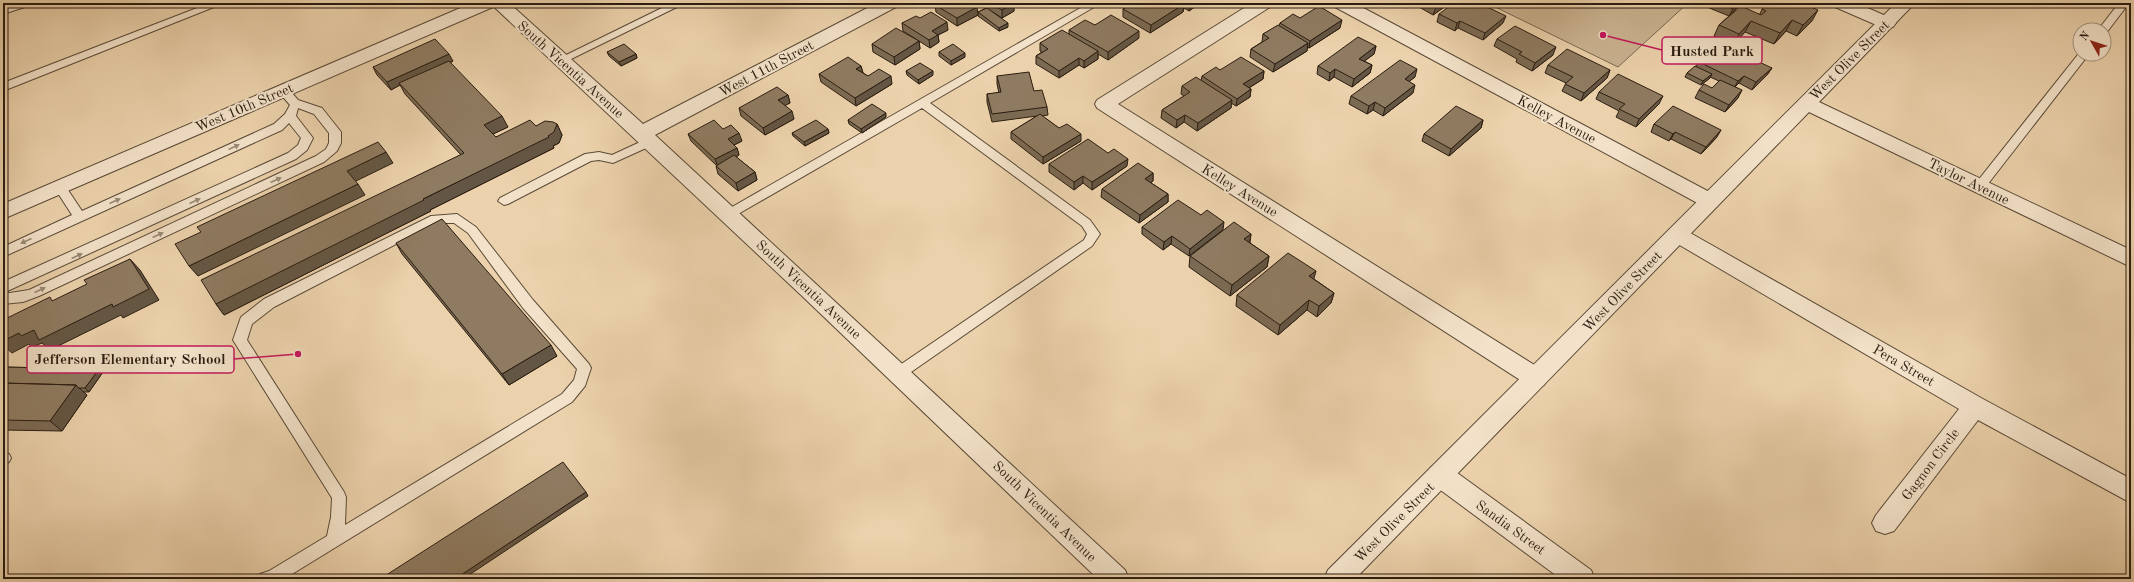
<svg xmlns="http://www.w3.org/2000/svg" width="2134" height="582" font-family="'Old Standard TT',serif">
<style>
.green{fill:#cbb391;stroke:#7a6850}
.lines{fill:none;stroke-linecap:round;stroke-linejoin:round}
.service-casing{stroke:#5a4a37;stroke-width:2}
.minor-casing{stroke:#5a4a37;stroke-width:2}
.tertiary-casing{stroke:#5a4a37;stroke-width:2}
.service{fill:#f3e2c9;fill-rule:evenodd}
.minor{fill:#f3e2c9;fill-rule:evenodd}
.tertiary{fill:#f3e2c9;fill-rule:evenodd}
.wall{fill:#7b6a53;stroke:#2a1c10}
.shaded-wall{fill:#645644;stroke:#2a1c10}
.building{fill:#8f7b61;stroke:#2a1c10}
.oneway{fill:#998976}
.labels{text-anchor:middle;stroke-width:4;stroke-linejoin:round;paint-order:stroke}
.street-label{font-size:14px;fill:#2a1c10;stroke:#f3e2c9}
.leader{fill:none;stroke:#c2185b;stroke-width:1.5}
.callout-dot{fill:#c2185b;stroke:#f3e2c9;stroke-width:1.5}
.callout{fill:#f3e2c9;stroke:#c2185b;stroke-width:1.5}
.callout-label{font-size:15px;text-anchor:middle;font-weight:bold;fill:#2a1c10}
</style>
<rect width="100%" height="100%" fill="#ecd2ac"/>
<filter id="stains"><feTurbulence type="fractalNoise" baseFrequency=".005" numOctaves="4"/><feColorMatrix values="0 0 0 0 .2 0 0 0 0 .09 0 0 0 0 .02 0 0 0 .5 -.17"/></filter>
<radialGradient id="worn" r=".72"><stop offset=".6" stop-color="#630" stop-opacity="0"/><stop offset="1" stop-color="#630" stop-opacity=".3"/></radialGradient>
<!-- green -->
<path class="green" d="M1487,3H1688L1618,67Z"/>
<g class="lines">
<!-- service casing -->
<g class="service-casing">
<path id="service" d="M210,3H224L3,91V83Z
M672,3H685L565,62L561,63L556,60Z
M1089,3H1101L930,103L1090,220L1100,234L1092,246L904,377L899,379L894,377L892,373L894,369L1084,240L1087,234L1082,226L922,108L733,217H725L723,214L725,211Z
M2119,3H2129L2107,32L2104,33V30H2098Z
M2080,52V54H2089L1984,189H1976L1974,186L1976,183Z
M283,86L287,87L298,100L322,108L341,132V143L337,151L324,162L39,296L23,302L3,304V294L29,290L316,156L326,149L329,143V133L314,114L298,108L296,116L313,138L307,150L296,159L3,293V282L288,153L298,145L301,138L289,123L282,130L3,257V247L72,215L54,187L56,184H64L82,211L274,124L285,114L290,105L277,90Z
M651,137L657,141L655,144L613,163L599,160L591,161L508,204L504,205L498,201L500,198L585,154L599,152L612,155Z
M457,214L476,227L533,300L589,364L591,368L585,386L572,402L284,579H258L260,574L269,571L327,536L331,517L332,498L233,340L241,317L264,299L431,216ZM437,223H454L468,233L523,308L577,369L574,380L562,394L345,525L346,497L344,492L247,340L252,324L274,307Z
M3,452L9,454L11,458L9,462L4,464Z"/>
</g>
<!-- minor casing -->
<g class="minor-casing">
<path id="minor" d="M3,3H28L25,7L3,14Z
M490,3H509L643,124L877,3H899L896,7L655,135L1125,570L1129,579H1098L801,295Z
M1252,3H1273L1270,7L1118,104L1544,371L1548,378L1544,385L1536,387L1528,385L1097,108L1095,104L1097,100Z
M1332,3H1354L1717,196L1720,201L1717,206L1710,208L1703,206L1335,7Z
M1832,3H1856L1893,19L1896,23L1893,27L1887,28L1881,27L1835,7Z
M1678,227L1685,230L1983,399L2131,479V503L1978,420L1894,531L1885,534L1876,531L1872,523L1876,515L1959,409L1671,240L1667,235L1671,230Z
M1440,464L1449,467L1591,570L1595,579H1561L1431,483L1428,475L1431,467Z"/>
</g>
<!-- tertiary casing -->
<g class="tertiary-casing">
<path id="tertiary" d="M472,3H496L493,7L3,219V204Z
M1896,3H1915L1819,102L2131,250V267L1809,112L1355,579H1324L1328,570Z"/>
</g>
<!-- service -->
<use href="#service" class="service"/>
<!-- minor -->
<use href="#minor" class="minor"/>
<!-- tertiary -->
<use href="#tertiary" class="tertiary"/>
</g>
<!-- wall -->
<path class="wall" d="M979,3H1013L1014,11L1002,18L991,11L1008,27L999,31L978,16V12L986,8Z
M1133,3H1200L1189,11L1184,8L1183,12L1150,33L1123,17V9Z
M1397,3H1450L1433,15L1412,3L1406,8Z
M1703,3H1741L1730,16L1760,14L1762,9L1812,21L1797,36L1786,31L1774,44L1745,32L1733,45L1714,36L1719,25L1729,16L1702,5Z
M935,5L978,15L957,26L936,12Z
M1439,14L1503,23L1483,40L1458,28L1455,31L1437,22Z
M920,18L948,30L938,35L939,42L930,48L903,31L902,23Z
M1300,18L1340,28L1309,48L1307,47V51L1273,72L1250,57L1251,49L1262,42L1263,34L1279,26L1280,23Z
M1095,25L1139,38L1108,60L1098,54V59L1084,68L1079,65L1059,78L1036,64V56L1042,52L1040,51V43L1069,34V30Z
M1497,39L1553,55L1532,71L1516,62L1517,59L1494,46Z
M919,41L920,49L895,65L873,52L872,44Z
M1376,46L1374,54L1364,61L1372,65L1370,73L1352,87L1334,77L1329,81L1317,74L1318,66Z
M607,52L636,54L637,58L621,66L609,56Z
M939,52L965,57L951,65L939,56Z
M453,61L450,63L508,127L493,134L496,137L536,126L557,124L562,135L559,143L553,146L554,148L430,210L431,211L224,315L216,304L461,155L405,94L400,85L391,90L377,75L373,67Z
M1699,62H1727L1772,68L1767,75L1752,90L1739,83L1735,87L1738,98L1725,112L1695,98L1699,90L1712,88L1719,81L1710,77V78L1701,85L1685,77L1687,73L1696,66Z
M1548,65L1610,70L1607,78L1581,101L1562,91L1566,83L1545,73Z
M861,66L863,73L868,76L892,84L856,106L821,82L819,74Z
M1220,70L1264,71L1263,79L1249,88L1251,89L1250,97L1236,106L1231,103V108L1197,131L1184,122L1176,128L1161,118L1162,110L1184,96L1181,94L1182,86L1201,81L1202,76Z
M906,71L933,75L919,84L907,75Z
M997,76L1034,91L1047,107L1048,115L1042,116L1059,128L1081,141L1043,164L1011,139V132L1037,116L992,122L987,102V94L999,93L997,84Z
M1415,77L1409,81L1413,93L1383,116L1373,110L1367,114L1349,104L1351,96Z
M1599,92L1659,104L1636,127L1616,117L1619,111L1596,99Z
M788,95L790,103L785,105L794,119L765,135L741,116L739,108Z
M886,117L862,133L849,124L848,120Z
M1483,120L1481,128L1449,156L1422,141L1424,134Z
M1654,124L1717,137L1701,154L1671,139L1669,141L1651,132Z
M723,129L742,141L734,145L737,148L739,155L736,157L755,172L757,180L738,191L718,174L716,166H717L691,141L688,134Z
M828,129L829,133L805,146L793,136L792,133Z
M1049,164L1127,166L1092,190L1083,183L1074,190L1049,172Z
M1153,173V181L1151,183L1168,194V202L1139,223L1101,197L1102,189Z
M1201,215L1223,230L1189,256L1171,244L1163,250L1142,234V227Z
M1251,234L1250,243L1269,256L1267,267L1230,296L1189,267L1190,256Z
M396,243L557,356L509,385L402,254Z
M1314,279L1334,293L1331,303L1317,317L1307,310L1278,335L1236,306L1237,295Z
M3,367L99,369L103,372L89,392H83L87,395L62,431L3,430Z"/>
<!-- shaded-wall -->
<path class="shaded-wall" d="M1014,3V11L1002,18V10Z
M1190,3H1200L1189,11Z
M1407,3H1412L1406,8Z
M1441,3H1450L1433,15L1436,7Z
M1738,3H1741L1729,16L1733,9Z
M1184,4L1183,12L1150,33L1151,25Z
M977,7L978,15L957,26V18Z
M1818,10L1812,21L1797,36L1803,25Z
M1506,16L1503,23L1483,40L1485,33Z
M1342,20L1340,28L1309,48L1310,41Z
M1792,20L1786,31L1774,44L1780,33Z
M1460,21L1458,28L1455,31L1457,23Z
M1751,21L1745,32L1733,45L1739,34Z
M947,22L948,30L938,35L939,42L930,48L929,40L932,31Z
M1008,23V27L999,31V28Z
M1139,31V38L1108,60V52Z
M919,41L920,49L895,65L894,57Z
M1308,43L1307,51L1273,72L1275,64Z
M1376,46L1374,54L1358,66L1359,59Z
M1556,47L1553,55L1532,71L1535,63Z
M1098,51V59L1084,68V61Z
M965,53V57L951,65V61Z
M449,54L453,61L401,85L399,83L400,85L391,90L387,82Z
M636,54L637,58L621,66L619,62Z
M1079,58V65L1059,78V71Z
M1372,65L1370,73L1352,87L1354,79Z
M861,66L863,73L856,69Z
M1772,68L1767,75L1752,90L1756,82Z
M1335,69L1334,77L1329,81L1330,73Z
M1417,69L1415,77L1402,87L1405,79Z
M1610,70L1607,78L1581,101L1584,93Z
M933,71V75L919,84L918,80Z
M1264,71L1263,79L1242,92L1243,84Z
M1712,74L1710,78L1701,85L1703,81Z
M891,76L892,84L856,106L855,98Z
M1744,76L1739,83L1734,88L1738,81Z
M1415,85L1413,93L1383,116L1385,108Z
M1251,89L1250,97L1236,106L1237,99Z
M1742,90L1738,98L1725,112L1729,105Z
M788,95L790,103L780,108L778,100Z
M1663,96L1659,104L1636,127L1639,119Z
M1232,100L1231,108L1197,131L1198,123Z
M1375,102L1373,110L1367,114L1369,106Z
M792,111L794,119L765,135L763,128Z
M886,113V117L862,133L861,129Z
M1185,115L1184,122L1176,128L1177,120Z
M502,116L508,127L489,136L484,125Z
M1483,120L1481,128L1449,156L1451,149Z
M557,124L562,135L559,143L553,146L554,148L430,210L431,211L224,315L216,304L548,136Z
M828,129L829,133L805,146L804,142Z
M1721,130L1717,137L1701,154L1706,147Z
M1675,132L1671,139L1669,141L1673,134Z
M739,133L742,141L730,147L728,139Z
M1081,134V141L1043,164V157Z
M737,148L739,155L718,167L715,159Z
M386,152L393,163L354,182L347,171Z
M1128,159L1127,166L1092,190V182Z
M755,172L757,180L738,191L736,183Z
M1153,173V181L1145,187V179Z
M1083,176V183L1074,190V182Z
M358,184L365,195L198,276L189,266Z
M1168,194V202L1139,223L1140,215Z
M1224,222L1223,230L1189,256L1190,249Z
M1251,234L1249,245L1244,239Z
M1172,236L1171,244L1163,250L1164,242Z
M1269,256L1267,267L1230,296L1232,285Z
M130,259L140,270L159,300L123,318L121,315L50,350L42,343L32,347L29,344L12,353L3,345V341L19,333L34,330Z
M1316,271L1313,282L1309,276Z
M1334,293L1331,303L1317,317L1319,306Z
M1309,300L1307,310L1278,335L1280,325Z
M551,345L557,356L509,385L502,374Z
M99,369L103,372L89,392L85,388Z
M76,385L87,395L62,431L50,421Z
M586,492L588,496L463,579H455Z"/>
<!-- building -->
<path class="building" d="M938,3H971L977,7L957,18L935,5Z
M990,3H1014L1002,10Z
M1133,3H1182L1184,4L1151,25L1123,9Z
M1428,3H1441L1436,7Z
M1454,3H1479L1506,16L1485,33L1460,21L1457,23L1439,14Z
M1719,3H1738L1733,9Z
M1769,3H1802L1818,10L1803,25L1792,20L1780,33L1751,21L1739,34L1719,25L1741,6L1761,15L1766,11L1762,9Z
M1319,6L1342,20L1310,41L1280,23L1293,14L1300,18Z
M987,8L1008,23L999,28L978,12Z
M931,12L947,22L932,31L938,35L929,40L902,23L916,16L920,18Z
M1111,15L1139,31L1108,52L1069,30L1085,20L1095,25Z
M1278,25L1308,43L1275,64L1251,49L1269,38L1263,34Z
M1515,26L1556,47L1535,63L1519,54L1522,52L1497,39Z
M896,28L919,41L894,57L872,44Z
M1062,30L1098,51L1084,61L1079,58L1059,71L1036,56L1048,49L1040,43Z
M1358,37L1376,46L1359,59L1372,65L1354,79L1335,69L1330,73L1318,66Z
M435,39L449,54L387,82L373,67Z
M624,44L636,54L619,62L607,52Z
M953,44L965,53L951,61L939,52Z
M1567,49L1610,70L1584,93L1565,84L1573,77L1548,65Z
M1738,52L1772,68L1756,82L1744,76L1738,81L1699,62L1708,53L1727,62Z
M848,57L861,66L856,69L868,76L879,69L891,76L855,98L819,74Z
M1241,57L1264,71L1243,84L1251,89L1237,99L1202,76L1216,67L1220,70Z
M1400,60L1417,69L1405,79L1415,85L1385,108L1375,102L1369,106L1351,96Z
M449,61L502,116L484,125L496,137L530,120L536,126L545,121L553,122L557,124L554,132L548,136L549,137L423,199L424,200L216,304L201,280L464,153L399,83Z
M920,63L933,71L918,80L906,71Z
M1695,66L1712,74L1703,81L1687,73Z
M1029,72L1034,91L1042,90L1047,107L992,114L987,94L1001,92L997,76Z
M1618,74L1663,96L1639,119L1619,109L1625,104L1599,92Z
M1196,77L1232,100L1198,123L1185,115L1177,120L1162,110L1190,92L1182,86Z
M1720,80L1742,90L1729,105L1699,90L1704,84L1712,88Z
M777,87L788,95L778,100L792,111L763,128L739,108Z
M872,104L886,113L861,129L848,120Z
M1456,106L1483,120L1451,149L1424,134Z
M1673,106L1721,130L1706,147L1675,132L1673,134L1654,124Z
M1040,114L1059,128L1067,124L1081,134L1043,157L1011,132Z
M714,120L723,129L731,125L739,133L728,139L737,148L715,159L688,134Z
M816,120L828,129L804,142L792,133Z
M1088,139L1108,153L1114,149L1128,159L1092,182L1083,176L1074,182L1049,164Z
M378,142L386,152L347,171L358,184L189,266L175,244L201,232L197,227Z
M734,155L755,172L736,183L716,166Z
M1138,163L1153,173L1145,179L1168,194L1140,215L1102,189Z
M1178,200L1201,215L1207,210L1224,222L1190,249L1172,236L1164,242L1142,227Z
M442,219L551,345L502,374L396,243Z
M1234,222L1251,234L1244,239L1269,256L1232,285L1190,256Z
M1288,253L1316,271L1309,276L1334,293L1319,306L1309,300L1280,325L1237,295Z
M130,259L149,289L113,307L112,304L39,340L34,330L21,336L19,333L3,341V320L50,297L52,301L87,284L84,280Z
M3,367L99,369L85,388H79L76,385L3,383Z
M3,383L76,385L50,421L3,420Z
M563,462L586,492L455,579H380Z"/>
<!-- one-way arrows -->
<defs><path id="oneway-solid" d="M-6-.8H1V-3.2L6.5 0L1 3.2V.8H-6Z"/></defs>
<g class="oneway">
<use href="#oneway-solid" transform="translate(234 147) rotate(-24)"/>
<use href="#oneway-solid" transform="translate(276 180) rotate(-25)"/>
<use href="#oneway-solid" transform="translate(115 201) rotate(-24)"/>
<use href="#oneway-solid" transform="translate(195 201) rotate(-25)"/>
<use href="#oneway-solid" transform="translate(158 235) rotate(-25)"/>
<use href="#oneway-solid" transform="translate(26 241) rotate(156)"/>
<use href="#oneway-solid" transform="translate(77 256) rotate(-25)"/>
<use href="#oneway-solid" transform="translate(40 290) rotate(-25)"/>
</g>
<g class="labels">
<!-- street labels -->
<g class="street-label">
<text transform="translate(1849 60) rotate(-45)" y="5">West Olive Street</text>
<text transform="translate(766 68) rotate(-28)" y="5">West 11th Street</text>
<text transform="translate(571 69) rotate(42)" y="5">South Vicentia Avenue</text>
<text transform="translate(244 107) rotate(-23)" y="5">West 10th Street</text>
<text transform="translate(1557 119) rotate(28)" y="5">Kelley Avenue</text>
<text transform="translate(1969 181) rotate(26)" y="5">Taylor Avenue</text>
<text transform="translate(1240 190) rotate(32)" y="5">Kelley Avenue</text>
<text transform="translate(809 289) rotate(43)" y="5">South Vicentia Avenue</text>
<text transform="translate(1622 291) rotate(-46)" y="5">West Olive Street</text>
<text transform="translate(1904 365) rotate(30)" y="5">Pera Street</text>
<text transform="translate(1930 464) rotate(-53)" y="5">Gagnon Circle</text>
<text transform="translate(1045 511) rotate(44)" y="5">South Vicentia Avenue</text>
<text transform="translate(1394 522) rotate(-45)" y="5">West Olive Street</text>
<text transform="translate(1511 527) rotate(36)" y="5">Sandia Street</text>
</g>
</g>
<!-- callouts -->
<path class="leader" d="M1603 35L1662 50M298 354L234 359"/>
<g class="callout-dot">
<circle cx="1603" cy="35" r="4"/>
<circle cx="298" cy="354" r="4"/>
</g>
<g class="callout">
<rect x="1662" y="37" width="100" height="27" rx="4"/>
<rect x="27" y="346" width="207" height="27" rx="4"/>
</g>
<g class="callout-label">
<text x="1712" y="56">Husted Park</text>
<text x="130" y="364">Jefferson Elementary School</text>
</g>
<!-- margin -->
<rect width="2134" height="582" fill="none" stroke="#ecd2ac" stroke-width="16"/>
<rect x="4" y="4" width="2126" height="574" fill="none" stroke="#2a1c10" stroke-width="2"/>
<rect x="8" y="8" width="2118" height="566" fill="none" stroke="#2a1c10"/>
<!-- north arrow -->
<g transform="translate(2092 42) rotate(309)"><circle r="19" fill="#f3e2c9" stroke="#a3937f"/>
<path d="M0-3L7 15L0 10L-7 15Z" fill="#8f2418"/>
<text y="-6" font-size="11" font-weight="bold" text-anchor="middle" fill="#2a1c10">N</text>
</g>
<rect width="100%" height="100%" filter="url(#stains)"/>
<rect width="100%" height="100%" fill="url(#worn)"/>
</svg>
